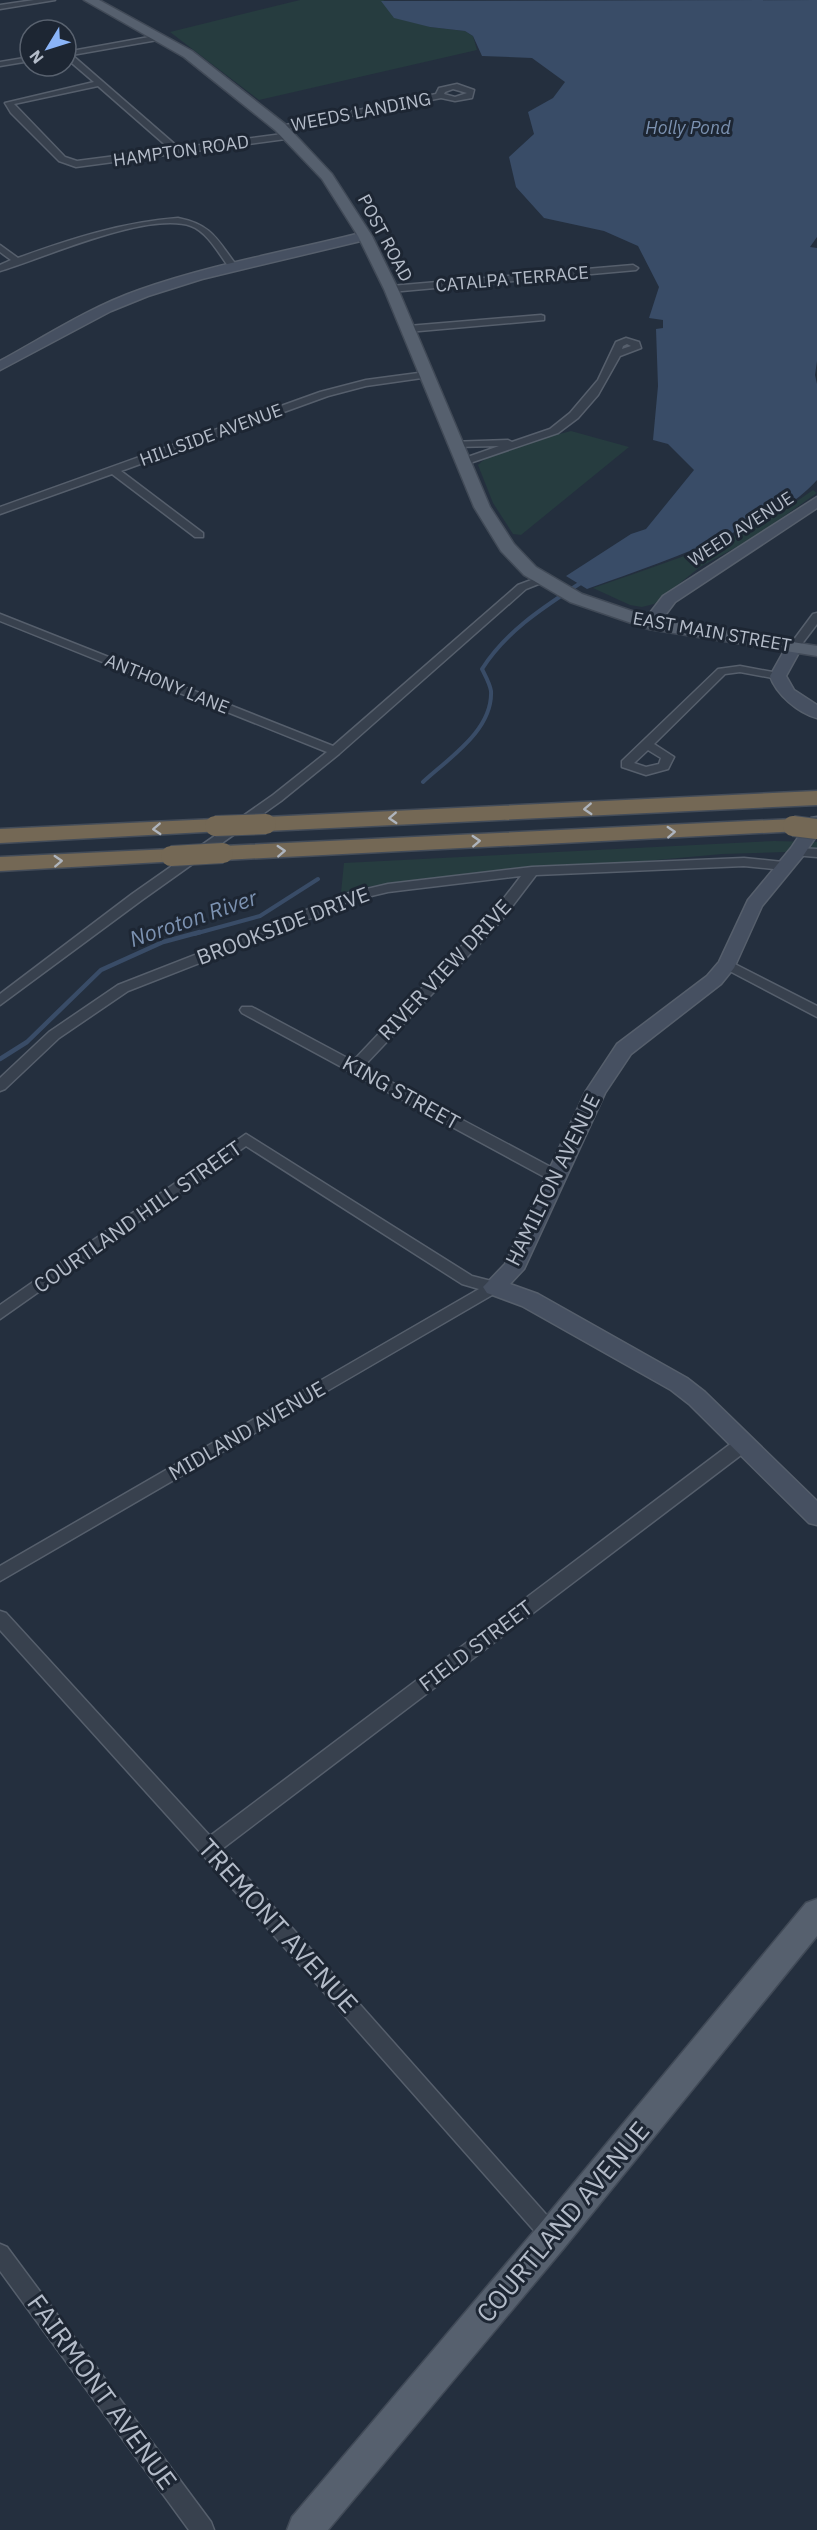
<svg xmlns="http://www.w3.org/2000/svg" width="817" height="2530" font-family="'IBM Plex Sans',sans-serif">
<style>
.green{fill:#263c3f}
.water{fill:#394c67}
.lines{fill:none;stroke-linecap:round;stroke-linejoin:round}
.stream-far1{stroke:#394c67;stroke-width:4}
.stream{stroke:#394c67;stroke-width:4.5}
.street-casing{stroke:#565f6c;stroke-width:3}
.secondary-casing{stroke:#565f6c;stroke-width:3}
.primary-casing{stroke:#414a57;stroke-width:3}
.highway-casing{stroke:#434c59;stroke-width:3}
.street{fill:#38414e;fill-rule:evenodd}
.secondary{fill:#465061;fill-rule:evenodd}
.primary{fill:#56606e;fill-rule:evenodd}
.highway{fill:#746855;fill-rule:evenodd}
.highway-bridge-casing{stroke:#434c59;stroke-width:22;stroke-linecap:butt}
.highway-bridge{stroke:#746855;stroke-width:20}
.oneway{stroke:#aeb4bd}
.labels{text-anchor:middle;stroke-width:6;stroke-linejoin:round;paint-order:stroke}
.far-street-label{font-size:18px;fill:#b4bcc9;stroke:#1d2633}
.far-water-label{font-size:18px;font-style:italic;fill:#7c92b1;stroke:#1d2633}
.street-label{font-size:21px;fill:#b4bcc9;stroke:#1d2633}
.water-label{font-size:22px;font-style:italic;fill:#7c92b1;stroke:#1d2633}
.near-street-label{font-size:26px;fill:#b4bcc9;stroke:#1d2633}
</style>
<rect width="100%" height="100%" fill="#242f3e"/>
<!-- green -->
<path class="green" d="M300,0H383L430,27L465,31L473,36L477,50L259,100L170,32Z
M571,431L629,447L521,535L513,534L493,503L478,465C497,445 545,438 571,431Z
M813,490L817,493L753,538L700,567L654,604L642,607L630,605L593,588C656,566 721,546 778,514C790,507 801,498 813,490Z
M774,841L817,842V851L722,854L547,870L482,872L365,887L341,893L344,863Z"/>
<!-- water -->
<path class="water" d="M817,0V237L810,247L817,248V361L815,375L817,384V480C793,507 761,520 728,535C682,555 635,572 587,589L566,576L631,534L646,529L694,470L668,444L653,440L658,386L656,329L663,328V320L649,318L659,287L638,246L604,231L544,218L516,187L509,157L534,134L528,112L553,98L565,82L532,58L482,56L473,36L465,31L430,27L394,18L381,1Z"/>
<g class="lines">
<!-- stream-far1 -->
<path class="stream-far1" d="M423,782C449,758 493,730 491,691C490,684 485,675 482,669C507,630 544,607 582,582
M194,934L260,916L318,879"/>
<!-- stream -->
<path class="stream" d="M0,1059L27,1042L101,970L163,942L200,932"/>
<!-- street casing -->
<g class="street-casing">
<path id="street" d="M34,0H55L0,9V5Z
M160,35L164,37L163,39L72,55L179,148L290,133L293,134V138L76,167L59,161L11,113L5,103L94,82L66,58V52ZM98,86L170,149L77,161L65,157L14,104Z
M30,57V61L0,66V62Z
M457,84L474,90L472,98L455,101L441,98L280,130L276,127L436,94L439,88ZM453,89L467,93L455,97L444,94L445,92Z
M178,218C213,225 217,240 237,266V270H231C220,256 208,232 191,226C147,211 44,258 0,271V265L11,260L0,252V245L18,258C70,239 123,222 178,218Z
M633,265L638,268L636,270L391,292L386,289L391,286Z
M541,315L544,316V320L408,332L403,329L408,326Z
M626,338L639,342L641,348L620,356L598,395L578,418L558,433L467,464H459V460L499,446L454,447L450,446V442L508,440L512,442L550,429L570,413L598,380L616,342ZM627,344L631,346L622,349L623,346Z
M426,372L429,373V377L366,386L328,396L121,471L203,533V537H195L112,474L0,514V507L320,392L366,380Z
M542,576L546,577V581L526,589L339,754L281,801L142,900L0,1005V994L132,894L273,795L327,752L0,621V614L333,746L518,585Z
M817,613V624L798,649H790V645L813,614Z
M740,666L778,673L784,676L778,679L740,672L725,674L654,744L674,757L668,769L646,775L622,767V761L718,669ZM648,750L661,758L659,764L646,767L634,763Z
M797,848L817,849V857L793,855L791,852Z
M744,858L783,862L789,866L783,870L744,866L536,875L501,921L363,1067L560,1172L562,1176L560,1180H550L242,1013L240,1010L242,1007H252L353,1061L491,915L521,876L388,892L350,901L284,930L128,991L59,1038L5,1089L0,1091V1078L49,1032L118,985L274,924L341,895L388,884L532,867Z
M727,960L817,1006V1017L722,967L720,964Z
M246,1134L472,1276L499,1283L502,1287L499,1291L0,1581V1566L479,1289L462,1284L246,1146L0,1319V1305Z
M743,1438L749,1439L751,1444L749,1449L222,1849L559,2229L562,2236L559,2243L552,2246L545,2243L202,1854L0,1630V1611L6,1613L210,1836L737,1439Z
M0,2244L7,2247L211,2522L214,2530H189L0,2271Z"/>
</g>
<!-- secondary casing -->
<g class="secondary-casing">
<path id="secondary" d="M365,232L371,236L369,239L202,279L148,296L111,311L0,370V361C46,336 90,307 139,290C212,264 290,251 365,232Z
M817,497V508L675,602L666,614L661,628H649L647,625L650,613L663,596Z
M794,642L802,647L786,676L794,690L817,705V718C798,713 776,694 770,676L788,644Z
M817,817V835L803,856L762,906L734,968L721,984L631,1054L605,1093L524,1269L510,1284L538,1294L687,1378L705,1392L817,1501V1525L809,1523L689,1404L671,1390L522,1306L487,1293L483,1287L505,1264L586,1091L617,1044L707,976L719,962L748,900L791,848L811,818Z"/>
</g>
<!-- primary casing -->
<g class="primary-casing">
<path id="primary" d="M84,0H99L192,51L285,124L332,174L372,236L398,289L490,507L514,544L536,567L582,594L658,620L817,646V656L649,629L570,602L524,575L501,551L474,507L384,289L358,236L322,179L275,130L184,57Z
M817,1899V1936L564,2248L328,2530H287L292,2517L540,2224L806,1903Z"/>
</g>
<!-- highway casing -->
<g class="highway-casing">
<path id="highway" d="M817,791V805L266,831L258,829L255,824L258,819L266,817Z
M215,819L223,821L226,826L223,831L0,843V829Z
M793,819L801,821L804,826L801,831L223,860L215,858L212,853L215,848L223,846Z
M171,849L179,851L182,856L179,861L0,871V857Z"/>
</g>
<!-- street -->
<use href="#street" class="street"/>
<!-- secondary -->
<use href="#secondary" class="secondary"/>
<!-- primary -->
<use href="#primary" class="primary"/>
<!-- highway -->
<use href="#highway" class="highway"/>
<!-- highway-bridge casing -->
<g class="highway-bridge-casing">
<path id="highway-bridge" d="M215,826L266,824
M793,826L817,829
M171,856L223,853"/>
</g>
<!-- highway-bridge -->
<use href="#highway-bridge" class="highway-bridge"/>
</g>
<!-- one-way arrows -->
<defs><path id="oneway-chevron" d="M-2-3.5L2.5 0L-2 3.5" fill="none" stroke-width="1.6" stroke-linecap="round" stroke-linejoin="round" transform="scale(1.5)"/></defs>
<g class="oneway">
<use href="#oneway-chevron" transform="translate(588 809) rotate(177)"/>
<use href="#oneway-chevron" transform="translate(393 818) rotate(177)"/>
<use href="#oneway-chevron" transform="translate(157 829) rotate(177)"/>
<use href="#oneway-chevron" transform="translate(671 832) rotate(-3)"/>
<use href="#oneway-chevron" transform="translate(476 841) rotate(-3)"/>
<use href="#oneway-chevron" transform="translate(281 851) rotate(-3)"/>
<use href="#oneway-chevron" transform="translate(58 861) rotate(-3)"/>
</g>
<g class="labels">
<!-- far-street labels -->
<g class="far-street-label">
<text transform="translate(361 112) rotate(-11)" y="6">WEEDS LANDING</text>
<text transform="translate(181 151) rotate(-8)" y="6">HAMPTON ROAD</text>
<text transform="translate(385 238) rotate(62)" y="6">POST ROAD</text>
<text transform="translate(512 279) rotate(-5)" y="6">CATALPA TERRACE</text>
<text transform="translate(211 435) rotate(-20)" y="6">HILLSIDE AVENUE</text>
<text transform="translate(741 529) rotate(-33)" y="6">WEED AVENUE</text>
<text transform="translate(712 632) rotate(10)" y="6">EAST MAIN STREET</text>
<text transform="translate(167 684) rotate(22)" y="6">ANTHONY LANE</text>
</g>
<!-- far-water labels -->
<g class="far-water-label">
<text x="688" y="134">Holly Pond</text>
</g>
<!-- street labels -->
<g class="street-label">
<text transform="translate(283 926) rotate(-21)" y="7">BROOKSIDE DRIVE</text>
<text transform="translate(445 970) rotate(-47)" y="7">RIVER VIEW DRIVE</text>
<text transform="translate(401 1093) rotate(29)" y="7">KING STREET</text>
<text transform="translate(553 1180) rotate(-64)" y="7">HAMILTON AVENUE</text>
<text transform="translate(138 1217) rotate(-35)" y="7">COURTLAND HILL STREET</text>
<text transform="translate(247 1431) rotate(-30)" y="7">MIDLAND AVENUE</text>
<text transform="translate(476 1646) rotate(-37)" y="7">FIELD STREET</text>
</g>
<!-- water labels -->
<g class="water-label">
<text transform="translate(193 918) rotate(-19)" y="8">Noroton River</text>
</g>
<!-- near-street labels -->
<g class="near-street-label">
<text transform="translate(278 1926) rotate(48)" y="9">TREMONT AVENUE</text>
<text transform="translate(563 2222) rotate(-50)" y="9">COURTLAND AVENUE</text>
<text transform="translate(102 2392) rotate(54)" y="9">FAIRMONT AVENUE</text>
</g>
</g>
<!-- north arrow -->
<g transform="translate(48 48) rotate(232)"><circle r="28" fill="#1d2633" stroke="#59626f" stroke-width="1.5"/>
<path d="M0-4.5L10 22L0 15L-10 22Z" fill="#8ab4f8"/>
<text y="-9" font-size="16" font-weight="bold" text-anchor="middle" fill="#b4bcc9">N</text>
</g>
</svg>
